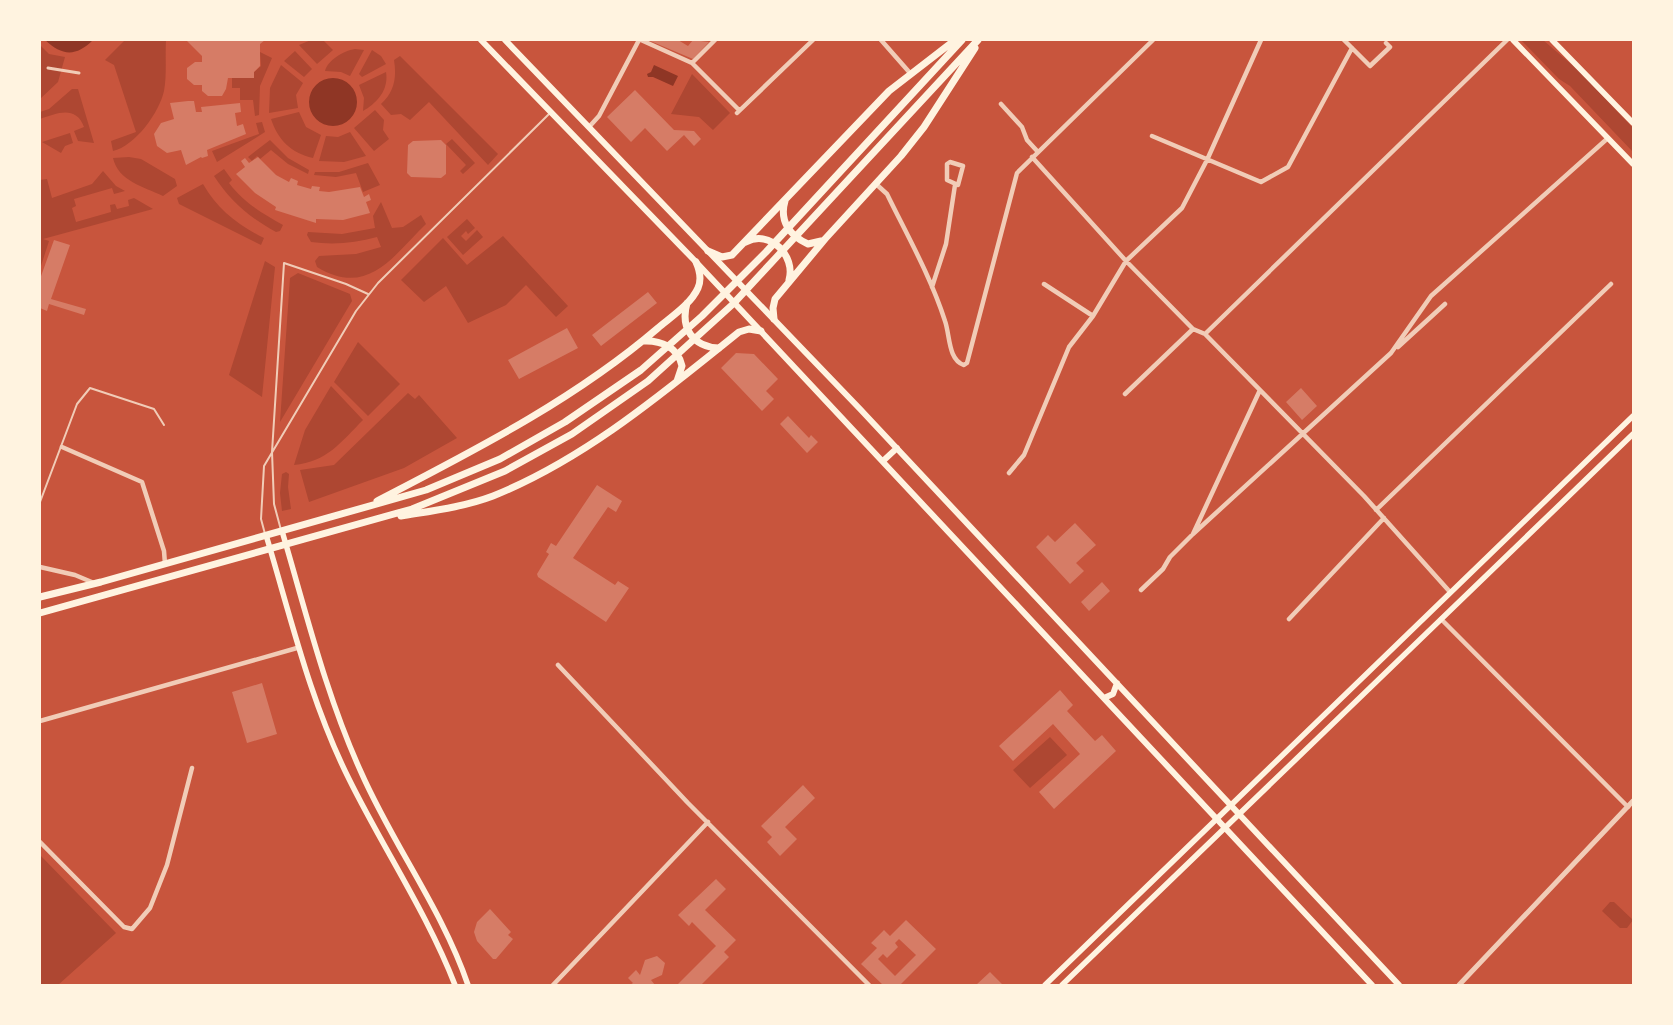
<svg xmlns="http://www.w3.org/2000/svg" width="1673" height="1025" font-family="'Noto Serif',serif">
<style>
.green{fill:#ae4732}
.water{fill:#8f3625}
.building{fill:#d67c66;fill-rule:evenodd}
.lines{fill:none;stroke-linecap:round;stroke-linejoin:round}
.service{stroke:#f1ccb7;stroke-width:2}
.pedestrian{stroke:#f1ccb7;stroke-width:3}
.minor{stroke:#f1ccb7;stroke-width:4.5}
.tertiary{stroke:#f1ccb7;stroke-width:5}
.secondary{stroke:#fff3e0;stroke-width:5.5}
.primary{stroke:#fff3e0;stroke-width:6}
.trunk{stroke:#fff3e0;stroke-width:7}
</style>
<rect width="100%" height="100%" fill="#c8553d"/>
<!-- green -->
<path class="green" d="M125,40H166C165,56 167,75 164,91C159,113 135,146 113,151L111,141L136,132L114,65L105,60Z
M311,40H323L333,50L317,64L299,45Z
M1521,40H1543L1578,70L1633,128V152L1570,86L1559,79Z
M40,45L49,54L65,57L58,82L40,99Z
M355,49L364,50L350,76L341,72L325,71C328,60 343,51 355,49Z
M372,50L381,56L386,64L362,77L359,74Z
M295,51L312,69L304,77L284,61Z
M260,52L272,58L260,86L259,115L255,116L253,100H240V88H232V78H254V72L261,66Z
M400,56L498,154L488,165L429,102L410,120L401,114L391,115L381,104C394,92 397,78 394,60Z
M281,65L303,83L296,95L298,108L269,113L270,88Z
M386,72C389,90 377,103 363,111L364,98L359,85Z
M692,74L730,113L713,130L699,117L671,114Z
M72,89H78L94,143L78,141L74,131L84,127C76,105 57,113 40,119V112L49,109Z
M375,110L384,120L383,130L389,139L374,151L354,128Z
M299,112L306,127L321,135L313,158C291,153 278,140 271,119Z
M262,122L265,132L217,162L212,151L259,134L256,123Z
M350,132L366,156L344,162L319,161L326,136L338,137Z
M70,133L73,143L65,146L61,153L42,142Z
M452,139L475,163L463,174L460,171L466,165L446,144Z
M270,140L288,158L309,170L308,174L288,164L271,150L260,159L257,156L252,161L248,157Z
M129,157L141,159L175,179L177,186L163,196C144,187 118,181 113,158Z
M368,163L380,185L363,192L356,173L336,177L314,175L315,172H339Z
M224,169L232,180L229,183C244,203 262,213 283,225L280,231L276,232C250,218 230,201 214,176Z
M103,171L116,186L125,191L114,194L112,188L74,199L76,206L72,208L76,222L111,212L110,205L115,204L117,209L129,206L128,200L134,198L153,209L43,239L49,241L40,269V180L47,179L52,198L92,184Z
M203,184C217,209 239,226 264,238L261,245L179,204L177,198Z
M381,202L392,228L403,227L421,215L426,224C393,256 368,298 317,267L315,261L319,256L356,254L381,247L377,237C355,243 334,245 311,242L307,235L308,232L342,234L375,228L373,216Z
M467,219L475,228L468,234L466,231L461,236L466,241L477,230L483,237L463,255L447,237Z
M503,236L568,306L556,317L526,285L506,305L468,323L446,286L424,302L401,280L443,238L467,265Z
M265,261L275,267L262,397L229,375Z
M298,273L350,294L352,301L280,422L290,278Z
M358,342L400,384L368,416L334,382Z
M331,386L363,420C341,442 327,462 294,465L305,430Z
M408,393L415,399L419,395L457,438L404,468L309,502L300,470L334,465Z
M286,472L289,474L288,487L291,509L282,511L280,493L282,474Z
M1050,737L1067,755L1030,788L1013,770Z
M40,855L116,933L58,985H40Z
M1610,902H1614L1633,920L1627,928H1620L1602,911Z"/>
<!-- water -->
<path class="water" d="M45,40H93C76,57 62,56 45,40Z
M654,65L678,76L673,86L653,77H648L647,74L651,72Z
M309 102a24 24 0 1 1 48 0a24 24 0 1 1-48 0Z"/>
<!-- building -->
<path class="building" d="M186,40H265L260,44V66L254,72V78H228L226,89L222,96H208L202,91V85H194L187,79V68L195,62H202V56Z
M648,40H678L688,46L693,40L709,42L693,59Z
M635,90L674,130L694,131L701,139L694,146L684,135L667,151L645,128L631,142L607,117Z
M188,101H194L196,112H202L201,107L240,103L241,112L235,113L237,126L243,124L246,134L207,150L208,156L202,158L201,157L186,165L181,150L167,153L157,146L154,134L161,123L174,119L170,103Z
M441,140L446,145V174L441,178L411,177L407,173L408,145L413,141Z
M258,157L276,175L289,182L291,178L298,181L297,185L311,189L312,186L320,187L319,191L329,192L360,187L364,197L369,194L371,200L366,202L370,213L343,220L316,219V223L275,210L276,207L255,193L236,174L245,167L241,161L245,158L249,163Z
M54,240L70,245L51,299L86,309L84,315L49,304L47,311L40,308V279Z
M648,292L657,303L601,346L592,335Z
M567,328L578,348L519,379L508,360Z
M736,353L754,354L778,379L766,391L774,399L762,411L721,368Z
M1301,388L1317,406L1302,420L1286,402Z
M788,416L809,438L811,435L818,442L807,453L780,424Z
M597,485L622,501L616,512L608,507L573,558L615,585L618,581L629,588L606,622L538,577L537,574L549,554L546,552L551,543L556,546Z
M1075,523L1096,545L1076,563L1084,571L1070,584L1036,547L1048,535L1055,542Z
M1102,582L1110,591L1089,611L1081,602Z
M262,683L277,734L247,743L232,692Z
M1060,690L1073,705L1067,711L1095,741L1102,735L1116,751L1054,809L1039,792L1080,754L1053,724L1013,761L999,746Z
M803,785L815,798L785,827L797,839L780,856L767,842L772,837L761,826Z
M716,879L726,889L705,910L736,940L724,952L729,957L701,985H677L716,946L692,922L689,926L678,915Z
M490,909L511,932L508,935L513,939L496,959H493L477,941L474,932L477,922Z
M906,920L936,949L900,985H883L861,964L877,948L871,943L884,930L890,936ZM899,939L916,955L895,976L878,959L883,954L887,958L898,947L895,943Z
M657,956L665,963L662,975L651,980L655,985H630L633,983L628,978L636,970L640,975L645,960Z
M990,972L1003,985H976Z"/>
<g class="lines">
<!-- service -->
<path class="service" d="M40,502L77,404L90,388L154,409L164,425
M281,530L274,504L272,452L284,263L346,284L368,294
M265,534L261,519L264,466L356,311L378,283L549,114"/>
<!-- pedestrian -->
<path class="pedestrian" d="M48,68L79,73"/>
<!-- minor -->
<path class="minor" d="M641,40L692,63L739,110
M881,40L910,73
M1344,40L1370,66L1390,47L1386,43
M692,63L715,40
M1001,104L1022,127L1027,140L1038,152
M737,113L813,40
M589,127L599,116L639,40
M1152,136L1261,182L1288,167L1352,48
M1032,157L1126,261L1193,329L1205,334L1364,496L1450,592
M950,162L963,166L958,185L947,180V164Z
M876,184L887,194C907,235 931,277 945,321C950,335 948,360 964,365L967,363L1017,173L1153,40
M1044,284L1093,316
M932,287L946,244L955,185
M1205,334L1507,40
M1398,347L1445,304
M1125,394L1193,329
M62,447L142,482L164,551L165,564
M1009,473L1024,455L1069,347L1093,316L1126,261L1182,208L1207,160L1261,40
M1376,510L1611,284
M1193,534L1391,353L1431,296L1608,138
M40,567L75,575L94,583
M1141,590L1163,569L1170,557L1193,534L1260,390
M1289,619L1384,518
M1441,619L1628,807
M558,665L688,803L869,985
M40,721L297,648
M40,842L124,927L132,929L150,908L167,865L192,768
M553,985L708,822"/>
<!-- tertiary -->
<path class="tertiary" d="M1459,985L1633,801"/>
<!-- secondary -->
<path class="secondary" d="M1513,40L1633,164
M1552,40L1633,123
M282,531C306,612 326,695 361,772C393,845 442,909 468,985
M266,535C291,618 310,701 349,779C383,848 427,913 455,985
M1045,985L1633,416
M1062,985L1633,434"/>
<!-- primary -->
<path class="primary" d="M481,40L696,262L1372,985
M505,40L860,409L1399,985
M883,461L897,448
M1104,698L1113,694L1117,683"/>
<!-- trunk -->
<path class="trunk" d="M785,201C779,221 790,236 808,244L821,241
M746,242C770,229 796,256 789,280
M708,251L722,257L732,255L889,91L955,40
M687,303C680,328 693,347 719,348
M774,319L773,308L775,299L825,239L901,156L924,127L975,48
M643,341C661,340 678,347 682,366L677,381
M377,501C475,450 574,400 658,328C671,317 691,304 698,288C702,279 700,271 696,262
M401,516C431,511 464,507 493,496C585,459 663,393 739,332L749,329L761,331
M40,597L101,582L426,490L500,459L565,422L641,370L702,316L766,252L962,40
M40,613L412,509L505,471L572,434L648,381L733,304L978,40"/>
</g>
<!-- border -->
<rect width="1673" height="1025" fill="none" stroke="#fff3e0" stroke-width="82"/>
</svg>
